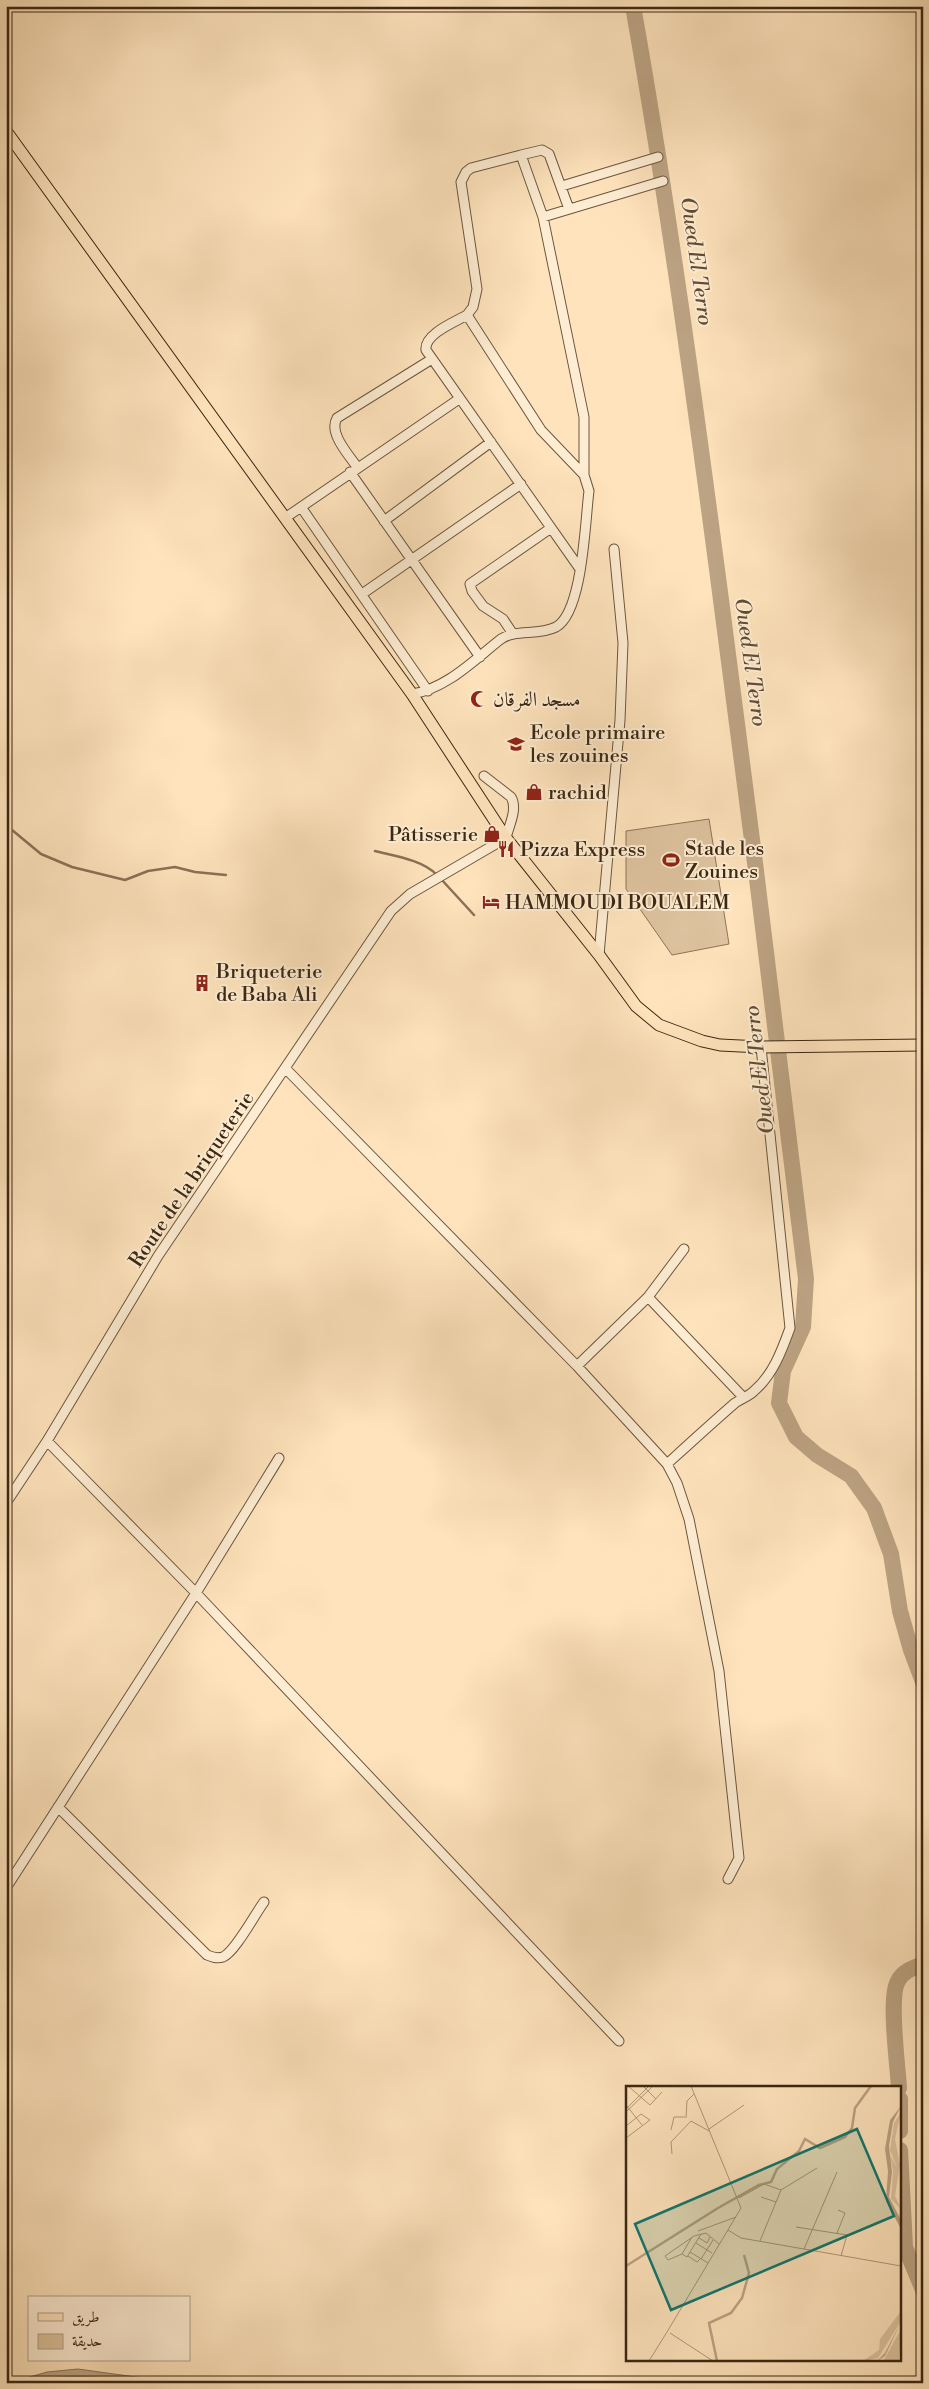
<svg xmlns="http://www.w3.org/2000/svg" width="929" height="2389" font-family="'Libre Bodoni',Amiri,serif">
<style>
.green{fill:#ddc39f;stroke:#8c7559}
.water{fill:#bca383;stroke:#897156}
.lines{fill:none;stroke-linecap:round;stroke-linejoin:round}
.shore{stroke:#7c654b;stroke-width:1}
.stream{stroke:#897156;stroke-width:2.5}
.river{stroke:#bca383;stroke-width:16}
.minor-casing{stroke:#6c563d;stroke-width:11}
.major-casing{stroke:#3c2713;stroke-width:13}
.minor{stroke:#feedd3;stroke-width:9}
.major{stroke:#fee3bc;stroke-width:11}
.labels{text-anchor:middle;stroke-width:4;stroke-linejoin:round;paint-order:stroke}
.poi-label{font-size:20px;fill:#3c2713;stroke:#feedd3;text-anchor:start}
.street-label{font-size:20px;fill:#3c2713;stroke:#feedd3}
.water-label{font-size:21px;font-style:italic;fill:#624c35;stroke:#feedd3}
.inset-river{fill:none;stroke:#bca383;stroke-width:2.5}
.inset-road{fill:none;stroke:#b09878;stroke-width:1}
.view{fill:#0f766e;fill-opacity:0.15;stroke:#0f766e;stroke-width:2.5}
.inset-edge{fill:none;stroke:#3c2713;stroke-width:2.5}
</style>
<rect width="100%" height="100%" fill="#fee3bc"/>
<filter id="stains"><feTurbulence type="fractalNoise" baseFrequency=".004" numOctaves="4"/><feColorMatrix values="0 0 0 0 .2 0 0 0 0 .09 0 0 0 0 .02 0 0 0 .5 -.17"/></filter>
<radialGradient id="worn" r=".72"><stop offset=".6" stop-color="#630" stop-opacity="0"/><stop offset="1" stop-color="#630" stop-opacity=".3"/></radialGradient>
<!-- green -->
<path class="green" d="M709,819L729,944L672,955L626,889V831Z"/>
<!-- water -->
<path class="water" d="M78,2369L179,2383H9L47,2372Z"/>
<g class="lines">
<!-- shore -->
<path class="shore" d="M27,2383C69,2371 108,2378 150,2383"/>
<!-- stream -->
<path class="stream" d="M6,825L41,854L72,867L125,880L148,871L175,867L195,872L226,875
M375,851C395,856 423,860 437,875
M441,879L474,915"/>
<!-- river -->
<path class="river" d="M633,6C668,204 695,401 721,600C751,826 779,1053 806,1279L803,1327L783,1371L779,1403L796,1437L817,1455L851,1476L874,1508L891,1554L900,1611L911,1650L923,1682
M899,2088C898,2066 888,1997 898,1981C903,1971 913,1968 923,1964
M900,2099V2131
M900,2150L905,2247L923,2290"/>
<!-- minor casing -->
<g class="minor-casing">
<path id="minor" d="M521,155L542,150L549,154L569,209
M562,186L658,157
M543,217L663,181
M467,315C455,322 424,334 426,350L580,569
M357,467C349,455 328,433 337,418L432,359
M350,472L480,657
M301,507L428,691
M285,518L459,399
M384,521L491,442
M362,594L521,484
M513,634L503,619L483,606L472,591L470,584L551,528
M412,694C446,689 474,660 501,639C515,629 538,636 556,627C583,612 585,521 589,491L584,475V417L543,217L521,155L471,168L466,172L461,182L477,289L473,307L467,315L541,430L584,475
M599,955L620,720L623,643L614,549
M286,1069L577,1366L667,1464L677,1483L689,1519L719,1671L739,1858L728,1879
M648,1297L743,1397
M577,1366L648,1297L684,1249
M47,1441L196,1593L619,2041
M667,1464C689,1444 712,1423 735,1403C741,1399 749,1396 754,1391C773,1375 782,1350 790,1328L761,1047
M6,1503L47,1441L158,1256L391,911L410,894L506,838C509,825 518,809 511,797L484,776
M58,1807L207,1955C212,1957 217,1959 223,1957C235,1952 255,1914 264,1902
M6,1888L196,1593L279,1458"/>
</g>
<!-- major casing -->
<g class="major-casing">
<path id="major" d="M6,131L412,694L506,838L599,955L636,1006L659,1025L702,1041L720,1045L761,1047L923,1045"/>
</g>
<!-- minor -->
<use href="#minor" class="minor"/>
<!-- major -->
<use href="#major" class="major"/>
</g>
<!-- icons -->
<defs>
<g id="mosque-bare" transform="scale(1.35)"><path d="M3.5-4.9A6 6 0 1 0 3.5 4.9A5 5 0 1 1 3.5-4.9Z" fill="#8f2418" stroke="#feedd3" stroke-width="2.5" paint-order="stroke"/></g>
<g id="school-bare" transform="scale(1.35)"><path d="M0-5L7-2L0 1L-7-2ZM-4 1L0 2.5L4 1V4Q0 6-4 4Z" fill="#8f2418" stroke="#feedd3" stroke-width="2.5" paint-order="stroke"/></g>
<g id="shop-bare" transform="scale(1.35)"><path d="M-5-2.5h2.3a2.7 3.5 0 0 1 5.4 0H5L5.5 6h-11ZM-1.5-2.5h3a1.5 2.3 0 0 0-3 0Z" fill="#8f2418" stroke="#feedd3" stroke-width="2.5" paint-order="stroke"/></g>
<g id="restaurant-bare" transform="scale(1.35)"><path d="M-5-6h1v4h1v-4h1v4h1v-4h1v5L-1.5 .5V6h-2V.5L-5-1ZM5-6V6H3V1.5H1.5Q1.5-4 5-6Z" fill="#8f2418" stroke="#feedd3" stroke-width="2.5" paint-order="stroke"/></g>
<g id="stadium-bare" transform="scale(1.35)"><path d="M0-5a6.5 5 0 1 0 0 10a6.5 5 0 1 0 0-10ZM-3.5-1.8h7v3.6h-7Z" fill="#8f2418" stroke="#feedd3" stroke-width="2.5" paint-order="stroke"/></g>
<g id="hotel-bare" transform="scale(1.35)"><path d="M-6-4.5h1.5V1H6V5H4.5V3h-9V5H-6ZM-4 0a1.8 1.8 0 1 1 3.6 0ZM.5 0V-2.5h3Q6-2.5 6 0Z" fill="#8f2418" stroke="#feedd3" stroke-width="2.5" paint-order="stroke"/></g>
<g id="building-bare" transform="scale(1.35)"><path d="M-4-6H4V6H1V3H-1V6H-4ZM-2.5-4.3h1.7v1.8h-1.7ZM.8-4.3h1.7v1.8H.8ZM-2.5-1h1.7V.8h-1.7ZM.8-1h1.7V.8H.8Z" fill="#8f2418" stroke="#feedd3" stroke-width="2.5" paint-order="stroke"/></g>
</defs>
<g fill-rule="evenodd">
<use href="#mosque-bare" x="479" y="699"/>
<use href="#school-bare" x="516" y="744"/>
<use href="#shop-bare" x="534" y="792"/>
<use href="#shop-bare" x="492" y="834"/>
<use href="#restaurant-bare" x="506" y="849"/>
<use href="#stadium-bare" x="671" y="860"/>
<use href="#hotel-bare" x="491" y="902"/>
<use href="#building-bare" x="202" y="983"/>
</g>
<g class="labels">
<!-- poi labels -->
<g class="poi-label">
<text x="493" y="706">مسجد الفرقان</text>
<text x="530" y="739">Ecole primaire<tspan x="530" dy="23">les zouines</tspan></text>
<text x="548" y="799">rachid</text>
<text x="478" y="841" text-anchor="end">Pâtisserie</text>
<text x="685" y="855">Stade les<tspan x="685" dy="23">Zouines</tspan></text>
<text x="520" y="856">Pizza Express</text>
<text x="505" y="909">HAMMOUDI BOUALEM</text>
<text x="216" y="978">Briqueterie<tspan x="216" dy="23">de Baba Ali</tspan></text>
</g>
<!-- street labels -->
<g class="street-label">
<text transform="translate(191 1179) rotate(-56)" y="7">Route de la briqueterie</text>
</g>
<!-- water labels -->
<g class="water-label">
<text transform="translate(697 261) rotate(82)" y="7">Oued El Terro</text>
<text transform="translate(751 662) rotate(82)" y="7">Oued El Terro</text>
<text transform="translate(759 1070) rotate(-97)" y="7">Oued El Terro</text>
</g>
</g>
<!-- overview -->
<g transform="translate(626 2086)">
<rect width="275" height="275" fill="#fee3bc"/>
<path d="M275,26L269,53L274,79L269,110L275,123L265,113L267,84L264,69L271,82L264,64L268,37ZM275,225V235L252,272L237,275L253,264L254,253ZM275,243L273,275H257L258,274Z" fill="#ddc39f"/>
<path d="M275,20L267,36L263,60L266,86L263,111L275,134V143L260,115L262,85L259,63L264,34ZM275,236L259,270L251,275L259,267Z" fill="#bca383"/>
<path class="inset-river" d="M0,180L92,122L133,99L145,96L151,83L173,65L179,53L194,62L219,51L226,42L229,22L245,0M91,275L83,237L105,227L116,212L123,187L118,169"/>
<path class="inset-road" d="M2,0L24,19L36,6M17,0L30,13M0,19L16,39M0,23L23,0M0,26L27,0M60,32L61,15L68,8M0,40L15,28L24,34L0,52M83,43L118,19M45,44L48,31H59M46,68L45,56L65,35L83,45M135,111L150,116M113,112L138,98L155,104M170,141L221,149L215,170M102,144L115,152L275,180M72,145L110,131M211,147L219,127L212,124M66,151L56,168L42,174L39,170L68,150L80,147L93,158M73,152L81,157L84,151M134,155L155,104L191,82M70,157L86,167M178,163L211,86M64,166L82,177M56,168L61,171L75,148M62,170L71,176L75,172M75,173L87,154M41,246L115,122L65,0M44,247L87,275M23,275L41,246"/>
<path class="view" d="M231,43L268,130L45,224L9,138Z"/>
<rect width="275" height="275" class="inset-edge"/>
</g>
<!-- margin -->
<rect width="929" height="2389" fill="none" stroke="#fee3bc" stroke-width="25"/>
<rect x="8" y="8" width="914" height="2374" fill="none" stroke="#3c2713" stroke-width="2.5"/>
<rect x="12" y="12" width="904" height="2364" fill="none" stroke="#3c2713"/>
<!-- legend -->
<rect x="28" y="2296" width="162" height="65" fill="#feedd3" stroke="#b09e86"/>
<rect x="38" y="2313" width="25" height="8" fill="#fee3bc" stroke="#b09e86"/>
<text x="72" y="2322" font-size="15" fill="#3c2713">طريق</text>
<rect x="38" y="2334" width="25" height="15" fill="#ddc39f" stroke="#b09e86"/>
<text x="72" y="2346" font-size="15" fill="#3c2713">حديقة</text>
<rect width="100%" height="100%" filter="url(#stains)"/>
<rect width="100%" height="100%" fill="url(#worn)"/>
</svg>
